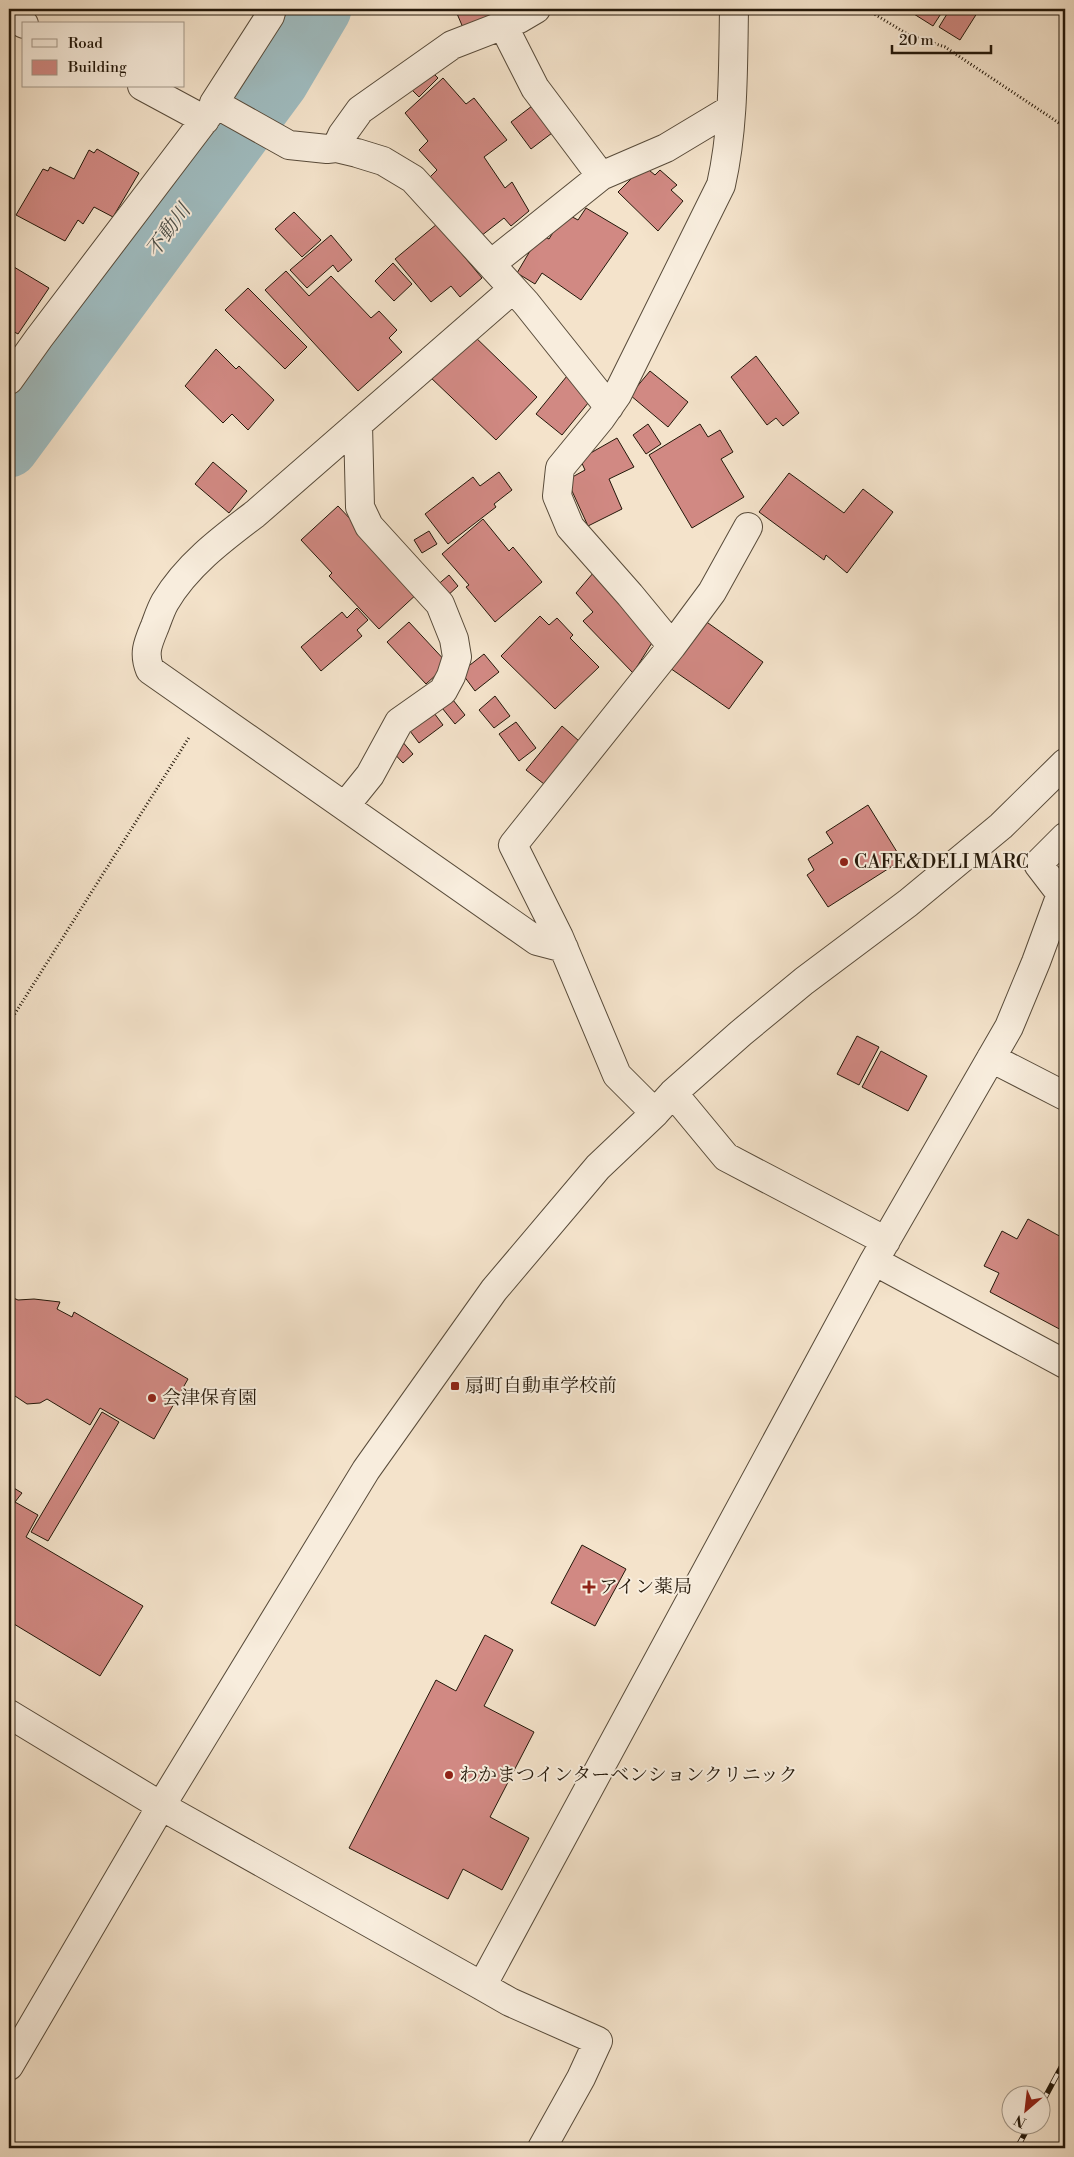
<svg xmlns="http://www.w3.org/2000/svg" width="1074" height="2157" font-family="'Libre Bodoni','Noto Serif JP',serif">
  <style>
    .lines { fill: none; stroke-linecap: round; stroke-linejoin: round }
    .river { stroke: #9fbcc0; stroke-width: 59 }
    .building { fill: #d18983; stroke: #24180a }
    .minor-casing { stroke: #584b3a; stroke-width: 30 }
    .path { stroke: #24180a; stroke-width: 3; stroke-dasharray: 1 2.5; stroke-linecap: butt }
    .minor { stroke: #f8eddd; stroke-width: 28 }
    .rail-casing { stroke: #24180a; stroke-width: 5.5 }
    .rail { stroke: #f8eddd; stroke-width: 4; stroke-dasharray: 11; stroke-linecap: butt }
    .poi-dot { fill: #8f2418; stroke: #f8eddd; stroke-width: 2 }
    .labels { text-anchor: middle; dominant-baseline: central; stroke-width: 4; stroke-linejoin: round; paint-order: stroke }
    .poi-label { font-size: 19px; fill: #24180a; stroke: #f8eddd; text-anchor: start }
    .water-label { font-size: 20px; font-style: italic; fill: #4f514a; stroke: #f8eddd }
  </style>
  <rect width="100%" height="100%" fill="#f4e3cb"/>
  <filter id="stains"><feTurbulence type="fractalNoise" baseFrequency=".004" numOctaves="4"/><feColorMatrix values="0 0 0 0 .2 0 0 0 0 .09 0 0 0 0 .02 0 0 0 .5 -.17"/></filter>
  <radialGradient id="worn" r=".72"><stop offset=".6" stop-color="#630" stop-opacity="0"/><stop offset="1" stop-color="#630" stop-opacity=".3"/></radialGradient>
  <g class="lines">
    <!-- river -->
    <path class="river" d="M9 448 279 82 322 9"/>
  </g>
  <!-- building -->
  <path class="building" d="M455 9H513L464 30Z
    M906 9H944L933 26Z
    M950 9 979 10 960 40 939 27Z
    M430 70 438 78 419 97 411 89Z
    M443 78 466 104 474 98 507 140 484 157 505 188 512 182 529 211 511 226 504 218 481 236 430 177 437 170 419 150 428 141 405 113Z
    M536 103 556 130 531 149 511 122Z
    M97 149 139 173 113 217 94 207 83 224 78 220 65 241 16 215 43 169 48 171 50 167 74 179 89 150 94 153Z
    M644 166 655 175 660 170 677 185 671 190 683 201 658 231 618 192Z
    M586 208 628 233 581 300 542 273 535 284 517 273 540 234 549 239 565 213 578 220Z
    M294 212 321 240 302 257 275 229Z
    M437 224 482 278 460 297 451 286 431 302 395 259Z
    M331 235 352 260 338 272 333 265 307 288 290 270Z
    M393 263 412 284 394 301 375 281Z
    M9 264 49 288 18 334 9 329Z
    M286 271 309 296 331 276 371 318 379 311 397 330 389 338 402 352 358 391 265 290Z
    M248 288 307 347 285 369 225 310Z
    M471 333 537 397 496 440 429 376Z
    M216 349 236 369 239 366 274 400 248 430 232 414 223 423 185 386Z
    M756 356 799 413 783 426 776 418 767 425 731 377Z
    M650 371 688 402 668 427 630 395Z
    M567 376 593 397 562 435 536 414Z
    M648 424 661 444 646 454 633 435Z
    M700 424 708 437 720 430 733 452 721 459 744 497 692 528 649 455Z
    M617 438 634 467 609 479 622 509 588 526 567 480 585 470 580 459Z
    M213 462 247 491 229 513 195 484Z
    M499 472 512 490 494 504 496 507 448 544 425 514 473 477 480 486Z
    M789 473 844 513 863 489 893 512 847 573 826 555 824 560 759 512Z
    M338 506 419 592 379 629 329 576 332 573 301 540Z
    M483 519 509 551 513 547 542 582 495 622 466 587 469 585 442 554Z
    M429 531 437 544 422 553 414 540Z
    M594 572 655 638 633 673 583 621 593 612 576 593Z
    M449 575 458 586 445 598 435 587Z
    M357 608 368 620 357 630 362 636 321 671 301 647 342 612 347 618Z
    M540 616 549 625 557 618 573 635 570 638 599 667 555 709 501 656Z
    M701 618 763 662 729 709 667 666Z
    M409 622 448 664 426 684 387 642Z
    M484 654 499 672 475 691 461 672Z
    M449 695 465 715 455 724 438 703Z
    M495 696 510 716 494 728 479 710Z
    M431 709 443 725 419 743 407 727Z
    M516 722 536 748 519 761 499 734Z
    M562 726 579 741 544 784 526 770Z
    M401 740 413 754 403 763 390 749Z
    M868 805 902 860 828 907 807 875 814 870 808 859 833 843 826 832Z
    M857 1036 879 1047 859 1085 837 1074Z
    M881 1051 927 1076 908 1111 862 1087Z
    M1028 1219 1065 1239V1332L990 1292 999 1273 984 1266 1002 1231 1017 1239Z
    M9 1296 18 1300 34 1299 60 1302 57 1309 72 1317 74 1312 188 1379 154 1439 100 1408 90 1425 47 1399 40 1403 27 1404 9 1392Z
    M102 1412 119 1422 48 1541 31 1532Z
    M9 1485 22 1493 15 1502 38 1515 26 1537 143 1606 100 1676 9 1621Z
    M582 1545 626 1569 595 1626 551 1603Z
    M485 1635 513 1650 484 1706 534 1732 490 1817 529 1838 502 1890 463 1869 448 1899 349 1848 436 1680 456 1691Z"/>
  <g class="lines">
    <defs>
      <path id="minor" d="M9 16 24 24
        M503 25 535 88 601 176
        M142 86 205 120
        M214 103 289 145 327 149 336 148 357 153 383 161 413 179 526 303 609 407
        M336 148 342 135 360 110 452 45 519 19 536 9
        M491 264 601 176 666 148 731 109
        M513 289 255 514C222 539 187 565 165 602 161 609 158 618 155 626 148 643 143 653 150 670L537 941 564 948
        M9 380 39 338 212 110 214 103 270 16 272 9
        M672 646 712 592 748 527
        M345 806 370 775 399 722 443 691 451 676 457 657 454 639 440 604 369 526 360 507 358 424
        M991 1058 1065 1096
        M673 1093 726 1157 886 1241
        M655 1113 617 1075 559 937 513 845 672 646 630 595 570 527 557 496 560 468 601 418 617 395 721 185C734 128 733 67 734 9
        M874 1261 1065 1364
        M9 1714 161 1806 482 1986 510 2002 598 2041 581 2078 542 2148
        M482 1986 874 1261 1009 1027 1036 962 1061 894 1038 864 1065 837
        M9 2066 161 1806 366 1470 494 1290 598 1167 655 1113 673 1093 741 1033 804 981 908 903 1001 826 1065 763"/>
    </defs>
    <!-- minor casing -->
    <use href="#minor" class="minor-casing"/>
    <!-- path -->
    <path class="path" d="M866 9 909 35 945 47 1065 127
      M9 1023 190 736"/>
    <!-- minor -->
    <use href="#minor" class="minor"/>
    <defs>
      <path id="rail" d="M1042 2103 1065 2060
        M1017 2148 1030 2124"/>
    </defs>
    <!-- rail casing -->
    <use href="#rail" class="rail-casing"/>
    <!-- rail -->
    <use href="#rail" class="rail"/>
  </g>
  <!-- markers -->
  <g class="poi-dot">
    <circle cx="844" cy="862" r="5"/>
    <rect x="450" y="1381" width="10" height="10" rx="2.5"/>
    <circle cx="152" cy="1398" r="5"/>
    <path d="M586.5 1579.5h5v5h5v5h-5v5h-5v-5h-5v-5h5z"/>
    <circle cx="449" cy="1775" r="5"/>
  </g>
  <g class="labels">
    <!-- poi labels -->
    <g class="poi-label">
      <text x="854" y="862">CAFE&amp;DELI MARC</text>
      <text x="465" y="1386">扇町自動車学校前</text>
      <text x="162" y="1398">会津保育園</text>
      <text x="599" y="1587">アイン薬局</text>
      <text x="459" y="1775">わかまつインターベンションクリニック</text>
    </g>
    <!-- water labels -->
    <g class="water-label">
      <text transform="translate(169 231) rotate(-54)">不動川</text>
    </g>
  </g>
  <!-- margin -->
  <rect width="1074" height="2157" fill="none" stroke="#f4e3cb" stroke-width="30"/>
  <rect x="10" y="10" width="1054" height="2137" fill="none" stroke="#24180a" stroke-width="2.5"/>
  <rect x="15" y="15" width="1044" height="2127" fill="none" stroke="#24180a"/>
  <!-- legend -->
  <rect x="22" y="22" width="162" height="65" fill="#f8eddd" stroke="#a39889"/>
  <rect x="32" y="39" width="25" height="8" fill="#f8eddd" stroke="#a39889"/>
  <text x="68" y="48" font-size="15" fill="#24180a">Road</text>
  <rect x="32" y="60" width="25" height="15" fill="#d18983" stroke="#a39889"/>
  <text x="68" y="72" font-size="15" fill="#24180a">Building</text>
  <!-- north arrow -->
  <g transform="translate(1026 2110) rotate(208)"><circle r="24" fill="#f8eddd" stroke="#a39889"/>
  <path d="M0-4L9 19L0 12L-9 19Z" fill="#8f2418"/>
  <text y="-8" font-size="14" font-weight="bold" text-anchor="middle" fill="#24180a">N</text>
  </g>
  <!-- scale -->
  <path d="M892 45v8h99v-8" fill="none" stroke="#24180a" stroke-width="2.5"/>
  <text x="899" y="45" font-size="15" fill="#24180a" stroke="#f8eddd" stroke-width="4" paint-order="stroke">20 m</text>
  <rect width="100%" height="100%" filter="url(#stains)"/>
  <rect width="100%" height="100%" fill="url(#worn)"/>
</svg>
